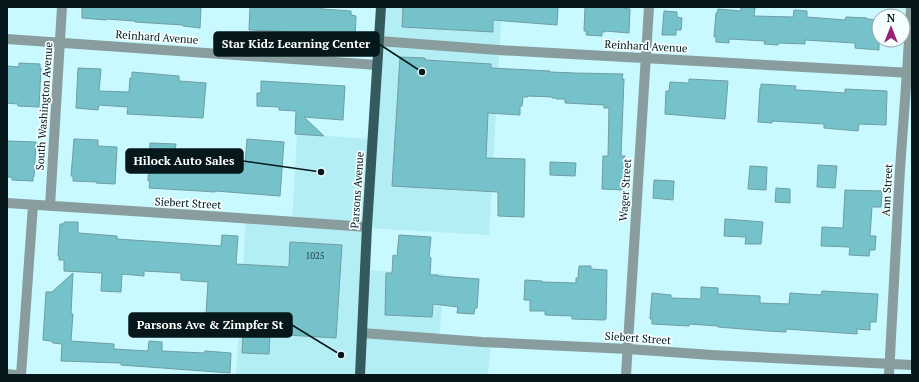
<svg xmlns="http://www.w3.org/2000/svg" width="919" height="382" font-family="'PT Serif',serif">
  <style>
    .built { fill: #b4eef5 }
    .building { fill: #76c2cb; stroke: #6f9da2 }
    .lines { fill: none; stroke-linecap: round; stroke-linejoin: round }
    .minor { stroke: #899d9f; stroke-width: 10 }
    .major { stroke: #355a5e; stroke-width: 10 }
    .labels { text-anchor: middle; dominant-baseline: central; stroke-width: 3.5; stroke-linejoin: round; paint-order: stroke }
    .number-label { font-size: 9px; fill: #224247 }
    .street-label { font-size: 11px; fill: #06181b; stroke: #f4feff }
    .leader { fill: none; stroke: #06181b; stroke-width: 1.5 }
    .callout-dot { fill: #06181b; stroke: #f4feff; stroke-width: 1.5 }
    .callout { fill: #06181b; stroke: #06181b; stroke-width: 1.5 }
    .callout-label { font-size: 12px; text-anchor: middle; font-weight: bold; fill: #fff }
  </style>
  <rect width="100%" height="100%" fill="#c8f9ff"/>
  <!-- built -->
  <path class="built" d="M380 7H502L489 235 365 228 362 270 445 274 439 338 491 339 488 375H236L246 217 292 220 297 134 371 139Z"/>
  <!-- building -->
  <path class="building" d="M82 7H201L200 28 183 26V25L135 22V21L106 19V20L82 18Z
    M250 7H314L322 8V9L351 11V15L356 16 355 40 349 39V44L331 43 332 36 275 31 249 30Z
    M403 7H558L557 25 493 20V32L402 27Z
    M585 7H623V8L630 9 629 33 605 31V32H602V36L586 35 587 31H584Z
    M741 7 755 8 754 16 793 17 794 10 807 11V17L845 20 846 17 867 18V19L879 20V50L855 48V43L805 40V44L778 43V45L764 44 765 41 729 39V43L716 42V37H714L716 13H717L718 9 741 11Z
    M664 11 677 12V17L682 18 681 30H676V35H662Z
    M400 57 425 58V60L491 64V68L550 71V72L575 73 623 74 622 79H624L621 156H625L624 190 602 189 603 156H608L609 108H604V105L565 103V99H556V98H552V97L528 96V97H523L522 106H520V115L488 113 486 158 525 159 524 217 498 216V192L392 186Z
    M19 63 40 64V68H41L39 107 18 106V104L7 103V66L19 67Z
    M78 68 101 69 99 91 129 92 130 78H132V72L179 76V81L206 83 203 118 127 114 128 107 99 105 98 110 76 108Z
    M689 79 728 81 725 119 665 114 666 91H669L670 82 689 83Z
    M261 81 345 86 343 120 304 117 324 136 295 134 296 111 279 110V107L257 106V93H261Z
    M761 84 796 86 795 90H797L816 91 845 93V89L887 91 886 125 859 124 858 131 824 128V124L772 121V123L758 122 760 88H761Z
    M74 139 98 140V146L117 147 115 184 96 183 97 182 73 181V176H71Z
    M247 139 284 142 280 196 215 191V192L200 191 149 188 150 181H148L150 143 176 144 175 150 202 151 201 162 245 164Z
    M7 141 36 142 34 177H33V181L12 180V177H7Z
    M550 162 576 163 575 176 550 175Z
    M818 165 837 166 835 188 817 187Z
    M750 166 767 167 766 190 748 189Z
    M654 180 674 181 673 200 653 198Z
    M776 188 790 189V203L775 202Z
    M845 190 882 191 881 207H872L870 236H876L875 250H870L869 256 849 255 850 247 821 246 822 227 843 228Z
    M725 219 763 222 761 244H745L746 237 724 236Z
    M64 222H78V233L117 236V239L221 246 222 235 238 236 236 264 289 267 290 242 342 245 336 338 270 334 269 354 242 353 244 317 206 314 208 282 181 280V273L144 271V276L122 274 121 292 101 291 102 273 64 271V260H59V256H58L60 224H64Z
    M399 235 431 237 429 257 431 258 430 275H438V276L479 279 477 308H475L474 314 457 313 458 307 433 304 432 317 385 315 386 273H392L393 255 397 256Z
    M579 266H591V269L607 270 606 319 604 320 572 319V316L545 315V311H530V300H524L525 280 542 281V282L576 283V278H578Z
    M73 273 71 314H73L71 341 114 344V349L148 351 149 341 162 342V351L204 353 205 351 231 353 230 373 121 365V363L61 361 62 344 53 343 51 341 43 340 46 292H52Z
    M701 287 718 288V294L760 296V303L789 304 790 293 821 295 822 291 878 294 876 322H870V330L857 329V334L786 329V332L767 331 718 327V326L689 324V326L652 324V319H650L652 293 671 295V298L701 299Z"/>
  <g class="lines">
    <!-- minor -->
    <path class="minor" d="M7 39 377 65
      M379 41 498 50 912 73
      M7 203 225 217 367 227
      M50 206 62 7
      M362 333 482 342 628 349 712 355 912 365
      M7 374 16 375
      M21 375 33 205
      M626 375 649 7
      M889 375 900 169 907 72 911 7"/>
    <!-- major -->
    <path class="major" d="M360 375 367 227 381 7"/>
  </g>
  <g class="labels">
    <!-- number labels -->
    <g class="number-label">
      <text x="315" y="256">1025</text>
    </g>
    <!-- street labels -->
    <g class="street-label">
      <text transform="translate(157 37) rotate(4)">Reinhard Avenue</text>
      <text transform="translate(646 46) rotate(3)">Reinhard Avenue</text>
      <text transform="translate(44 106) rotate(-86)">South Washington Avenue</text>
      <text transform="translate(357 190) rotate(-86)">Parsons Avenue</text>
      <text transform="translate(625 190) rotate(-86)">Wager Street</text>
      <text transform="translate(887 190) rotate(-87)">Ann Street</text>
      <text transform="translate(188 203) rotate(3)">Siebert Street</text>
      <text transform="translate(638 338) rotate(4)">Siebert Street</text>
    </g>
  </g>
  <!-- callouts -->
  <path class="leader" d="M422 72L379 44M321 172L243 161M341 355L292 325"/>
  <g class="callout-dot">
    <circle cx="422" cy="72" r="4"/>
    <circle cx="321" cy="172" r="4"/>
    <circle cx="341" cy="355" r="4"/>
  </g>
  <g class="callout">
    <rect x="214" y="32" width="165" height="24" rx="4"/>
    <rect x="126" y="149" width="117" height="24" rx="4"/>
    <rect x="129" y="313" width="163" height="24" rx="4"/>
  </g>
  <g class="callout-label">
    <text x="296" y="48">Star Kidz Learning Center</text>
    <text x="184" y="165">Hilock Auto Sales</text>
    <text x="210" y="329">Parsons Ave &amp; Zimpfer St</text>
  </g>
  <!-- border -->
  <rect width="919" height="382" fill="none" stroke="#06181b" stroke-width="16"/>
  <!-- north arrow -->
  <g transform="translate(891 28)"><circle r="19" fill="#f4feff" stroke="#95a2a4"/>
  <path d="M0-3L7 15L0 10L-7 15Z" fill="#991f77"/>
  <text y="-6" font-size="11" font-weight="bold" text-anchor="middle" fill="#06181b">N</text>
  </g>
</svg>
